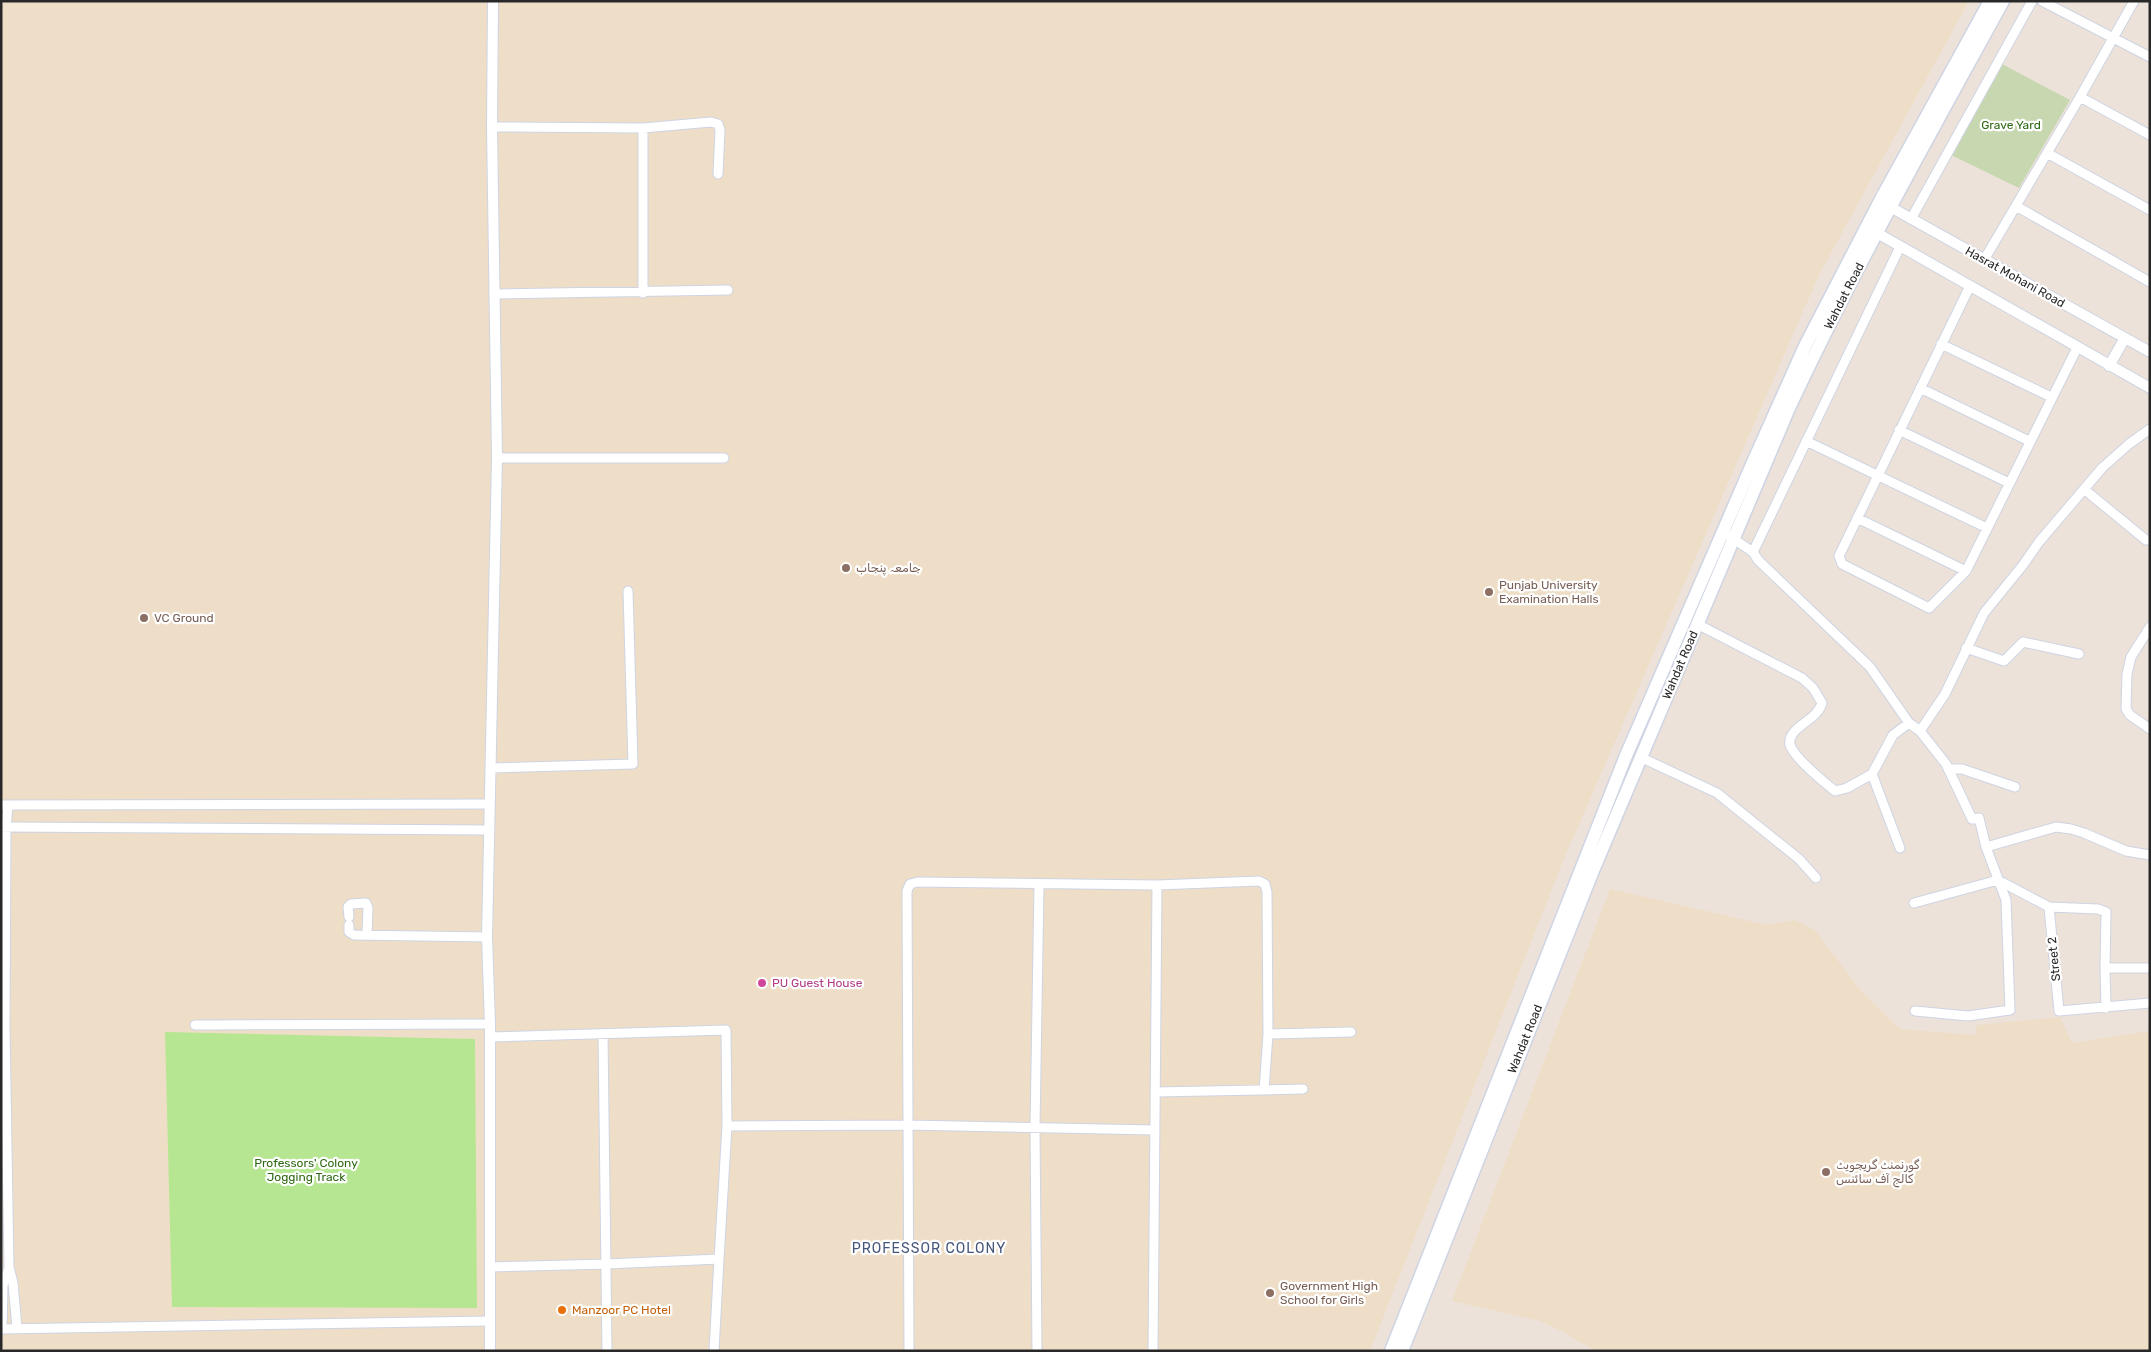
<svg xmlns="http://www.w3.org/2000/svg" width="2151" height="1352" font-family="Rubik,'Noto Naskh Arabic',sans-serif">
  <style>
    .education { fill: #efdec7 }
    .green { fill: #b7e692 }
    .cemetery { fill: #c7d7af }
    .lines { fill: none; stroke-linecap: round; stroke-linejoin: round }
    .minor-casing { stroke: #ced4e3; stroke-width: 11 }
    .tertiary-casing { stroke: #ced4e3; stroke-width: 12 }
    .secondary-casing { stroke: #ced4e3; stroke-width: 15 }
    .minor { stroke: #fff; stroke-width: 9 }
    .tertiary { stroke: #fff; stroke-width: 10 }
    .secondary { stroke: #fff; stroke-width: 12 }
    .education-dot { fill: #8d6e63; stroke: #fff; stroke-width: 2 }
    .hotel-dot { fill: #d1479c; stroke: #fff; stroke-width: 2 }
    .food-dot { fill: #e8710a; stroke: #fff; stroke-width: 2 }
    .labels { text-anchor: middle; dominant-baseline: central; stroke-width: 4.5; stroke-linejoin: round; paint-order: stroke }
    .park-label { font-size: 12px; fill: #2f6915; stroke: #fff }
    .street-label { font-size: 12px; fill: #282828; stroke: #fff }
    .education-label { font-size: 12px; fill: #785e54; stroke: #fff; text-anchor: start }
    .hotel-label { font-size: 12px; fill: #b23c85; stroke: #fff; text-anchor: start }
    .food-label { font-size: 12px; fill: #c56008; stroke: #fff; text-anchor: start }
    .neighbourhood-label { font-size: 14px; letter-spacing: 1px; fill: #47567b; stroke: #fff }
  </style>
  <rect width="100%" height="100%" fill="#ece2d9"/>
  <!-- education -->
  <path class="education" d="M1 1H1969L1819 275 1563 861 1370 1351H1Z
    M1610 889 1767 925 1795 920 1815 930 1861 991 1900 1029 1975 1035 1977 1025 2060 1017 2072 1043 2150 1031V1351H1595L1565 1333 1540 1321 1452 1301Z"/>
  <!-- green -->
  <path class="green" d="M165 1032 475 1039 477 1308 172 1307Z"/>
  <!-- cemetery -->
  <path class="cemetery" d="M2002 64 2070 100 2019 188 1951 155Z"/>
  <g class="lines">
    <defs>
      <path id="minor" d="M2042 1 2150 57
        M2080 97 2150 135
        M492 127 643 128 711 122 718 124 720 130 718 174
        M2047 153 2150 210
        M2016 206 2150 282
        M1911 219 2032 1
        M1984 260 2080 97 2134 1
        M1970 286 1839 556 1842 564 1929 608 1966 571 2077 348
        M643 293V128
        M494 294 728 290
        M1941 344 2051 397
        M1920 388 2029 441
        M1899 430 2009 483
        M1806 441 1987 528
        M497 458H724
        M2085 490 2146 540H2150
        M1857 518 1966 571
        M1729 536 1753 552 1758 560 1870 667 1909 723 1920 731 1946 764 1972 819 1979 818 1986 847 2006 900 2010 1010 1968 1016 1915 1011
        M1753 552 1900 247
        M1697 624 1802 678 1813 688 1822 703C1818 717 1804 721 1795 731 1791 735 1789 740 1790 745 1795 759 1823 781 1835 791L1847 788 1872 774 1893 735 1909 723
        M1966 648 2004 661 2023 642 2079 654
        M2150 729 2130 715 2126 709 2127 674 2131 657 2150 627
        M1920 731 1945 694 1984 613 2023 565 2039 542 2102 468 2129 444 2150 429
        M1640 757 1717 793 1799 859 1816 878
        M490 768 633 764 628 591
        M1948 769H1962L2015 787
        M1872 774 1900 848
        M1 805 488 804
        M8 805 6 828 5 1027 9 1267 13 1283 17 1328
        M1 827 489 830
        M1986 847 2056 827 2071 829 2084 833 2126 851 2150 855
        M1914 903 1998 880 2049 907 2098 909 2106 912 2105 968H2150
        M2049 907 2059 1011 2150 1003
        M349 917 348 907 351 904 366 903 368 908 367 934
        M349 925V932L354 935 487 937
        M2105 968 2106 1008
        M195 1025 490 1024
        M603 1034 607 1351
        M1268 1034 1351 1032
        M490 1037 726 1030 727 1126 719 1259
        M1155 1092 1303 1089
        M727 1126 907 1125 1155 1130
        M490 1267 607 1264 719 1259 714 1351
        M1 1329 490 1321
        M2 1329 3 1285 9 1268
        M909 1351 907 891 910 884 918 882 1157 885
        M1037 1351 1035 1128 1039 885
        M1153 1351 1157 885 1259 881 1265 884 1267 892 1268 1034 1264 1090"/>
      <path id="tertiary" d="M1885 204 2150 352
        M1870 229 2150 388
        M2109 366 2125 338
        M490 1351V1024L487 937 497 458 492 127 493 1"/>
      <path id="secondary" d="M1391 1351 1625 758 1754 460 1805 346 1880 201 1990 1
        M1402 1351 1592 873 1789 408C1854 269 1929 136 2003 1"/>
    </defs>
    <!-- minor casing -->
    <use href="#minor" class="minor-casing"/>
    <!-- tertiary casing -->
    <use href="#tertiary" class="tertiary-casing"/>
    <!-- secondary casing -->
    <use href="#secondary" class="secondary-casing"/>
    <!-- minor -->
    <use href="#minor" class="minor"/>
    <!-- tertiary -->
    <use href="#tertiary" class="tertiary"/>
    <!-- secondary -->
    <use href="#secondary" class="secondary"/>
  </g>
  <!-- markers -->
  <g class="education-dot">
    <circle cx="846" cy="568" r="5"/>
    <circle cx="1489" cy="592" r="5"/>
    <circle cx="144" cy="618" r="5"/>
    <circle cx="1826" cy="1172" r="5"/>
    <circle cx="1270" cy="1293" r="5"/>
  </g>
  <circle class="hotel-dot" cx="762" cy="983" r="5"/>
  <circle class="food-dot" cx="562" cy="1310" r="5"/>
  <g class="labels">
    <!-- park labels -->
    <g class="park-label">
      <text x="2011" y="125">Grave Yard</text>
      <text x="306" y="1163">Professors' Colony<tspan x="306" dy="14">Jogging Track</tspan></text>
    </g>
    <!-- street labels -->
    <g class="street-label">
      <text transform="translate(2015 277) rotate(29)">Hasrat Mohani Road</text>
      <text transform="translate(1844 296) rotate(-63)">Wahdat Road</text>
      <text transform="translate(1680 665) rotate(-67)">Wahdat Road</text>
      <text transform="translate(2054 959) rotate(-96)">Street 2</text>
      <text transform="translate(1525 1039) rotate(-68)">Wahdat Road</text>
    </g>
    <!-- education labels -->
    <g class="education-label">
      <text x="856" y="568">جامعہ پنجاب</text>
      <text x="1499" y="585">Punjab University<tspan x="1499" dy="14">Examination Halls</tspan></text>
      <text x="154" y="618">VC Ground</text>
      <text x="1836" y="1165">گورنمنٹ گریجویٹ<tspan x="1836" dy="14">کالج آف سائنس</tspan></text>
      <text x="1280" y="1286">Government High<tspan x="1280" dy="14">School for Girls</tspan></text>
    </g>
    <!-- hotel labels -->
    <g class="hotel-label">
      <text x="772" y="983">PU Guest House</text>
    </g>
    <!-- food labels -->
    <g class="food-label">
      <text x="572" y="1310">Manzoor PC Hotel</text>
    </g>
    <!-- neighbourhood labels -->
    <g class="neighbourhood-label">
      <text x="929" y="1248">PROFESSOR COLONY</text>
    </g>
  </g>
  <!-- border -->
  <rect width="2151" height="1352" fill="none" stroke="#282828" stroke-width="5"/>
</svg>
